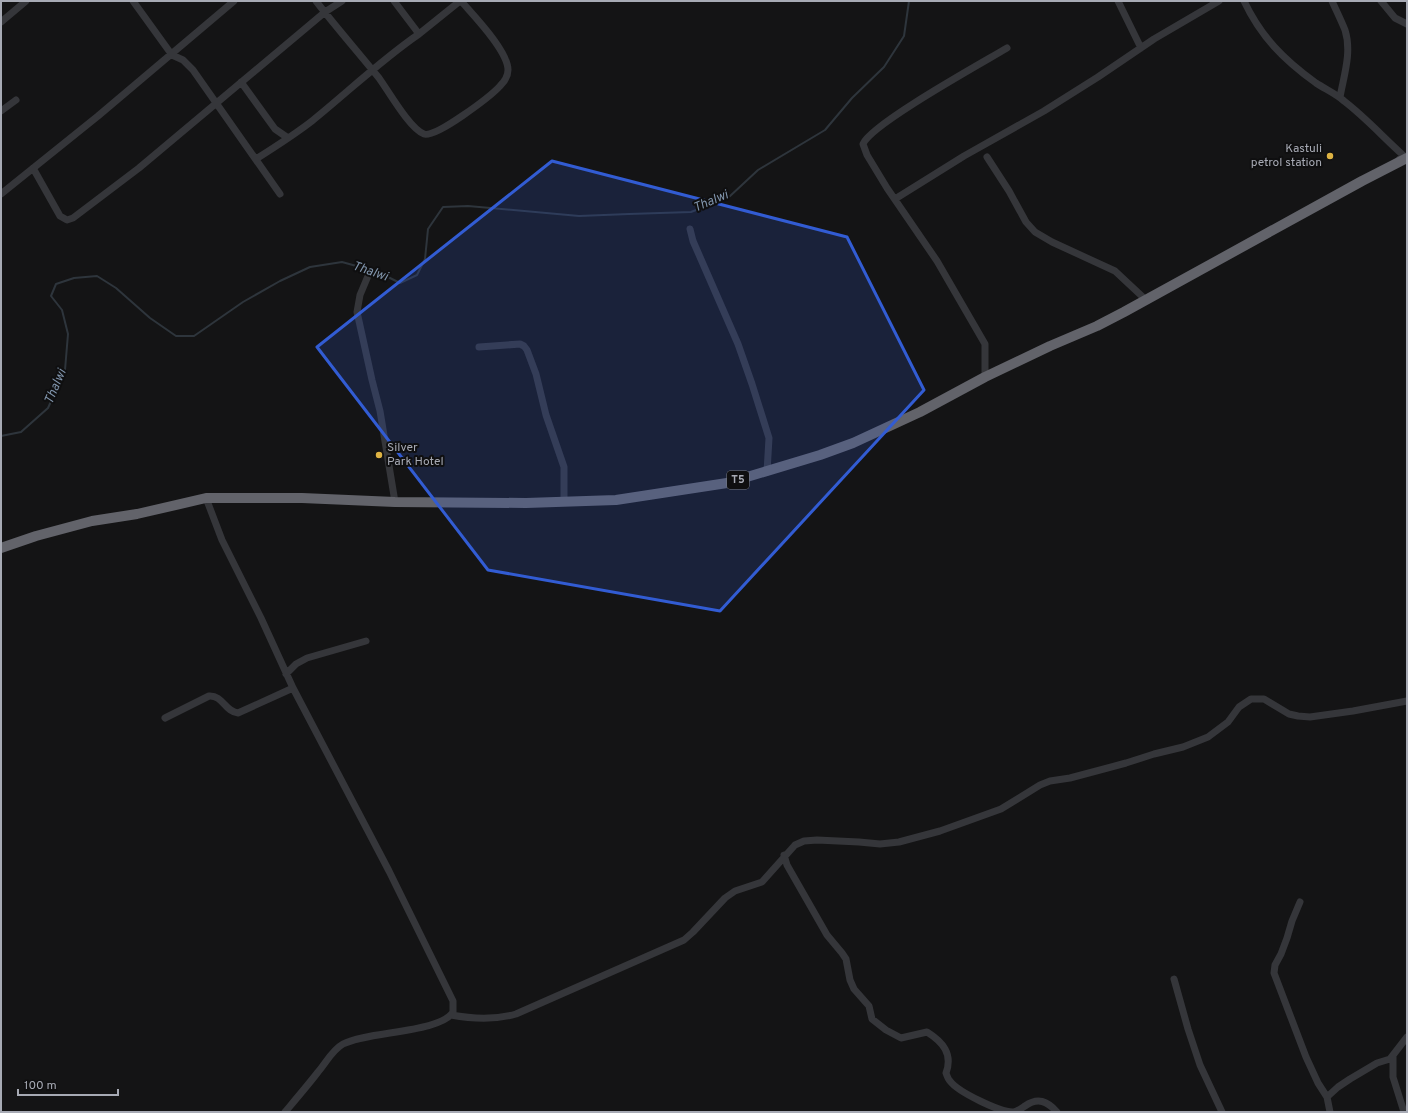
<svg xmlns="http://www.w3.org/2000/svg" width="1408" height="1113" font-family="Overpass,sans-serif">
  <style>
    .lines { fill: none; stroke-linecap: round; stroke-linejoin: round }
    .stream { stroke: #2e353c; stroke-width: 2 }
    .minor { stroke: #35363a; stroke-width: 7 }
    .highway { stroke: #62636a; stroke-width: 10 }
    .marked { fill: #325cd3; fill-opacity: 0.2; stroke: #325cd3; stroke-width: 3; stroke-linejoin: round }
    .poi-dot { fill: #deb343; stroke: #0f0f10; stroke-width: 1.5 }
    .labels { text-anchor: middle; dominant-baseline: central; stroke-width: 4; stroke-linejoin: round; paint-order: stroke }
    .shield { fill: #0f0f10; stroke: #797c83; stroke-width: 1 }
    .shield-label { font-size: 11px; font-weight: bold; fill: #a7aab4 }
    .poi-label { font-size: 12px; fill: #a7aab4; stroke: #0f0f10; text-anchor: end }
    .water-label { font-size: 13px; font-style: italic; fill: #8195ac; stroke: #0f0f10 }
  </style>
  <rect width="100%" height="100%" fill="#141415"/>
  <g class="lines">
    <!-- stream -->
    <path class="stream" d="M1 436 21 432 48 408 65 370 68 334 62 310 51 296 56 284 74 278 97 276 116 288 150 318 176 336H194L243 302 280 281 310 267 342 262 378 272 400 283 417 275 425 259 428 229 443 207 468 206 579 216 629 214 691 212 729 197 758 170 825 130 852 98 884 67 904 36 909 1"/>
    <!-- minor -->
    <path class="minor" d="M133 1 172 55 183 60 193 70 280 194
      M316 1C336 27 358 52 379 78 389 92 410 129 424 134 436 138 491 96 500 86 504 82 508 76 508 70 508 51 474 16 461 1
      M394 1 419 34 460 1
      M1118 1 1141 48
      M1244 1C1261 37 1284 60 1316 83 1325 89 1336 94 1344 101 1365 117 1383 137 1403 155L1398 161
      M1332 1C1336 10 1341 20 1345 30 1352 52 1344 75 1340 97
      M1381 1 1395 18 1407 24
      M1 22 26 1
      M241 82 275 129 288 138
      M1 111 16 100
      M987 157 1009 191 1026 222 1035 232 1052 242 1115 271 1146 300
      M256 159C275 147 294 135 312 121 348 92 381 60 419 34
      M33 168 60 216 67 220 73 218 139 168 306 28 325 12 342 1
      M1 194 98 116 234 1
      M895 199 964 156 1044 111 1098 77 1154 39 1219 1
      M690 229 693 241 738 344 752 384 769 438 767 472
      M368 276 360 295 357 312 372 380 380 411 395 502
      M479 347 520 344 524 346 527 350 536 374 546 415 564 467V501
      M985 377V344L937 261 887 188 867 155 863 144C871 124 982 63 1007 48
      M206 498 222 540 261 618 293 688 389 871 453 1001V1012C440 1033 367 1031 343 1044 332 1050 326 1063 318 1072 308 1085 296 1099 285 1112
      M286 674 296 664 307 658 366 641
      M165 718 209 696C223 695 225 712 238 713L293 688
      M784 855 787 865 827 935 842 953 846 959 850 980 854 989 869 1006 872 1019 886 1030 901 1038 927 1032C943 1042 953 1054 946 1073 947 1076 948 1079 950 1081 958 1092 1001 1113 1014 1112 1018 1111 1022 1108 1025 1106 1038 1097 1047 1101 1057 1112
      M1300 902 1292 921 1287 938 1281 954 1275 965 1274 973 1306 1057 1318 1083 1327 1097
      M1174 979 1188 1029 1200 1065 1222 1112
      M451 1015C473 1019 495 1020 516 1014L684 940 693 932 725 898 735 891 762 882 795 845 804 841 817 840 859 842 880 844 899 842 940 831 1001 809 1040 785 1050 781 1070 778 1126 763 1154 754 1183 747 1208 737 1228 722 1239 707 1251 699H1264L1289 714 1298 716 1310 717 1353 711 1407 701
      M1393 1056V1077L1404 1112
      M1330 1112 1327 1097 1338 1087 1350 1079 1377 1063 1390 1059 1407 1037"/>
    <!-- highway -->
    <path class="highway" d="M1 548 36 536 92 521 137 514 206 498H302L395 502 526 503 616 500 727 483 820 455 853 443 920 412 985 377 1050 346 1097 326 1124 312 1362 181 1407 158"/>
  </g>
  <!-- marked area -->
  <path class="marked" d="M552 161 847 237 924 390 720 611 488 570 317 347Z"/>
  <!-- markers -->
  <g class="poi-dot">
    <circle cx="1330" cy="156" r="4"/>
    <circle cx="379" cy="455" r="4"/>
  </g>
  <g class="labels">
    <!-- shield labels -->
    <rect class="shield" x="727" y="471" width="22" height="18" rx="3"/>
    <g class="shield-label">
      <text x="738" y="480">T5</text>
    </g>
    <!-- poi labels -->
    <g class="poi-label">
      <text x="1322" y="149">Kastuli<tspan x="1322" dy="14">petrol station</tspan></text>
      <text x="387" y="448" text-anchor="start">Silver<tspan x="387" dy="14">Park Hotel</tspan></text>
    </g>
    <!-- water labels -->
    <g class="water-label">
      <text transform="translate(711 202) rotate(-23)">Thalwi</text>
      <text transform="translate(370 272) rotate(19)">Thalwi</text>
      <text transform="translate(56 387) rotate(-67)">Thalwi</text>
    </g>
  </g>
  <!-- border -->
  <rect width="1408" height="1113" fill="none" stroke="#a7aab4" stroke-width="4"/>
  <!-- scale -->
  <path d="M18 1089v6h100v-6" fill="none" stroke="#a7aab4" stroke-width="2"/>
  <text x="24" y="1089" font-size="12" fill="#a7aab4" stroke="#0f0f10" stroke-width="3" paint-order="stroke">100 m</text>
</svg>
